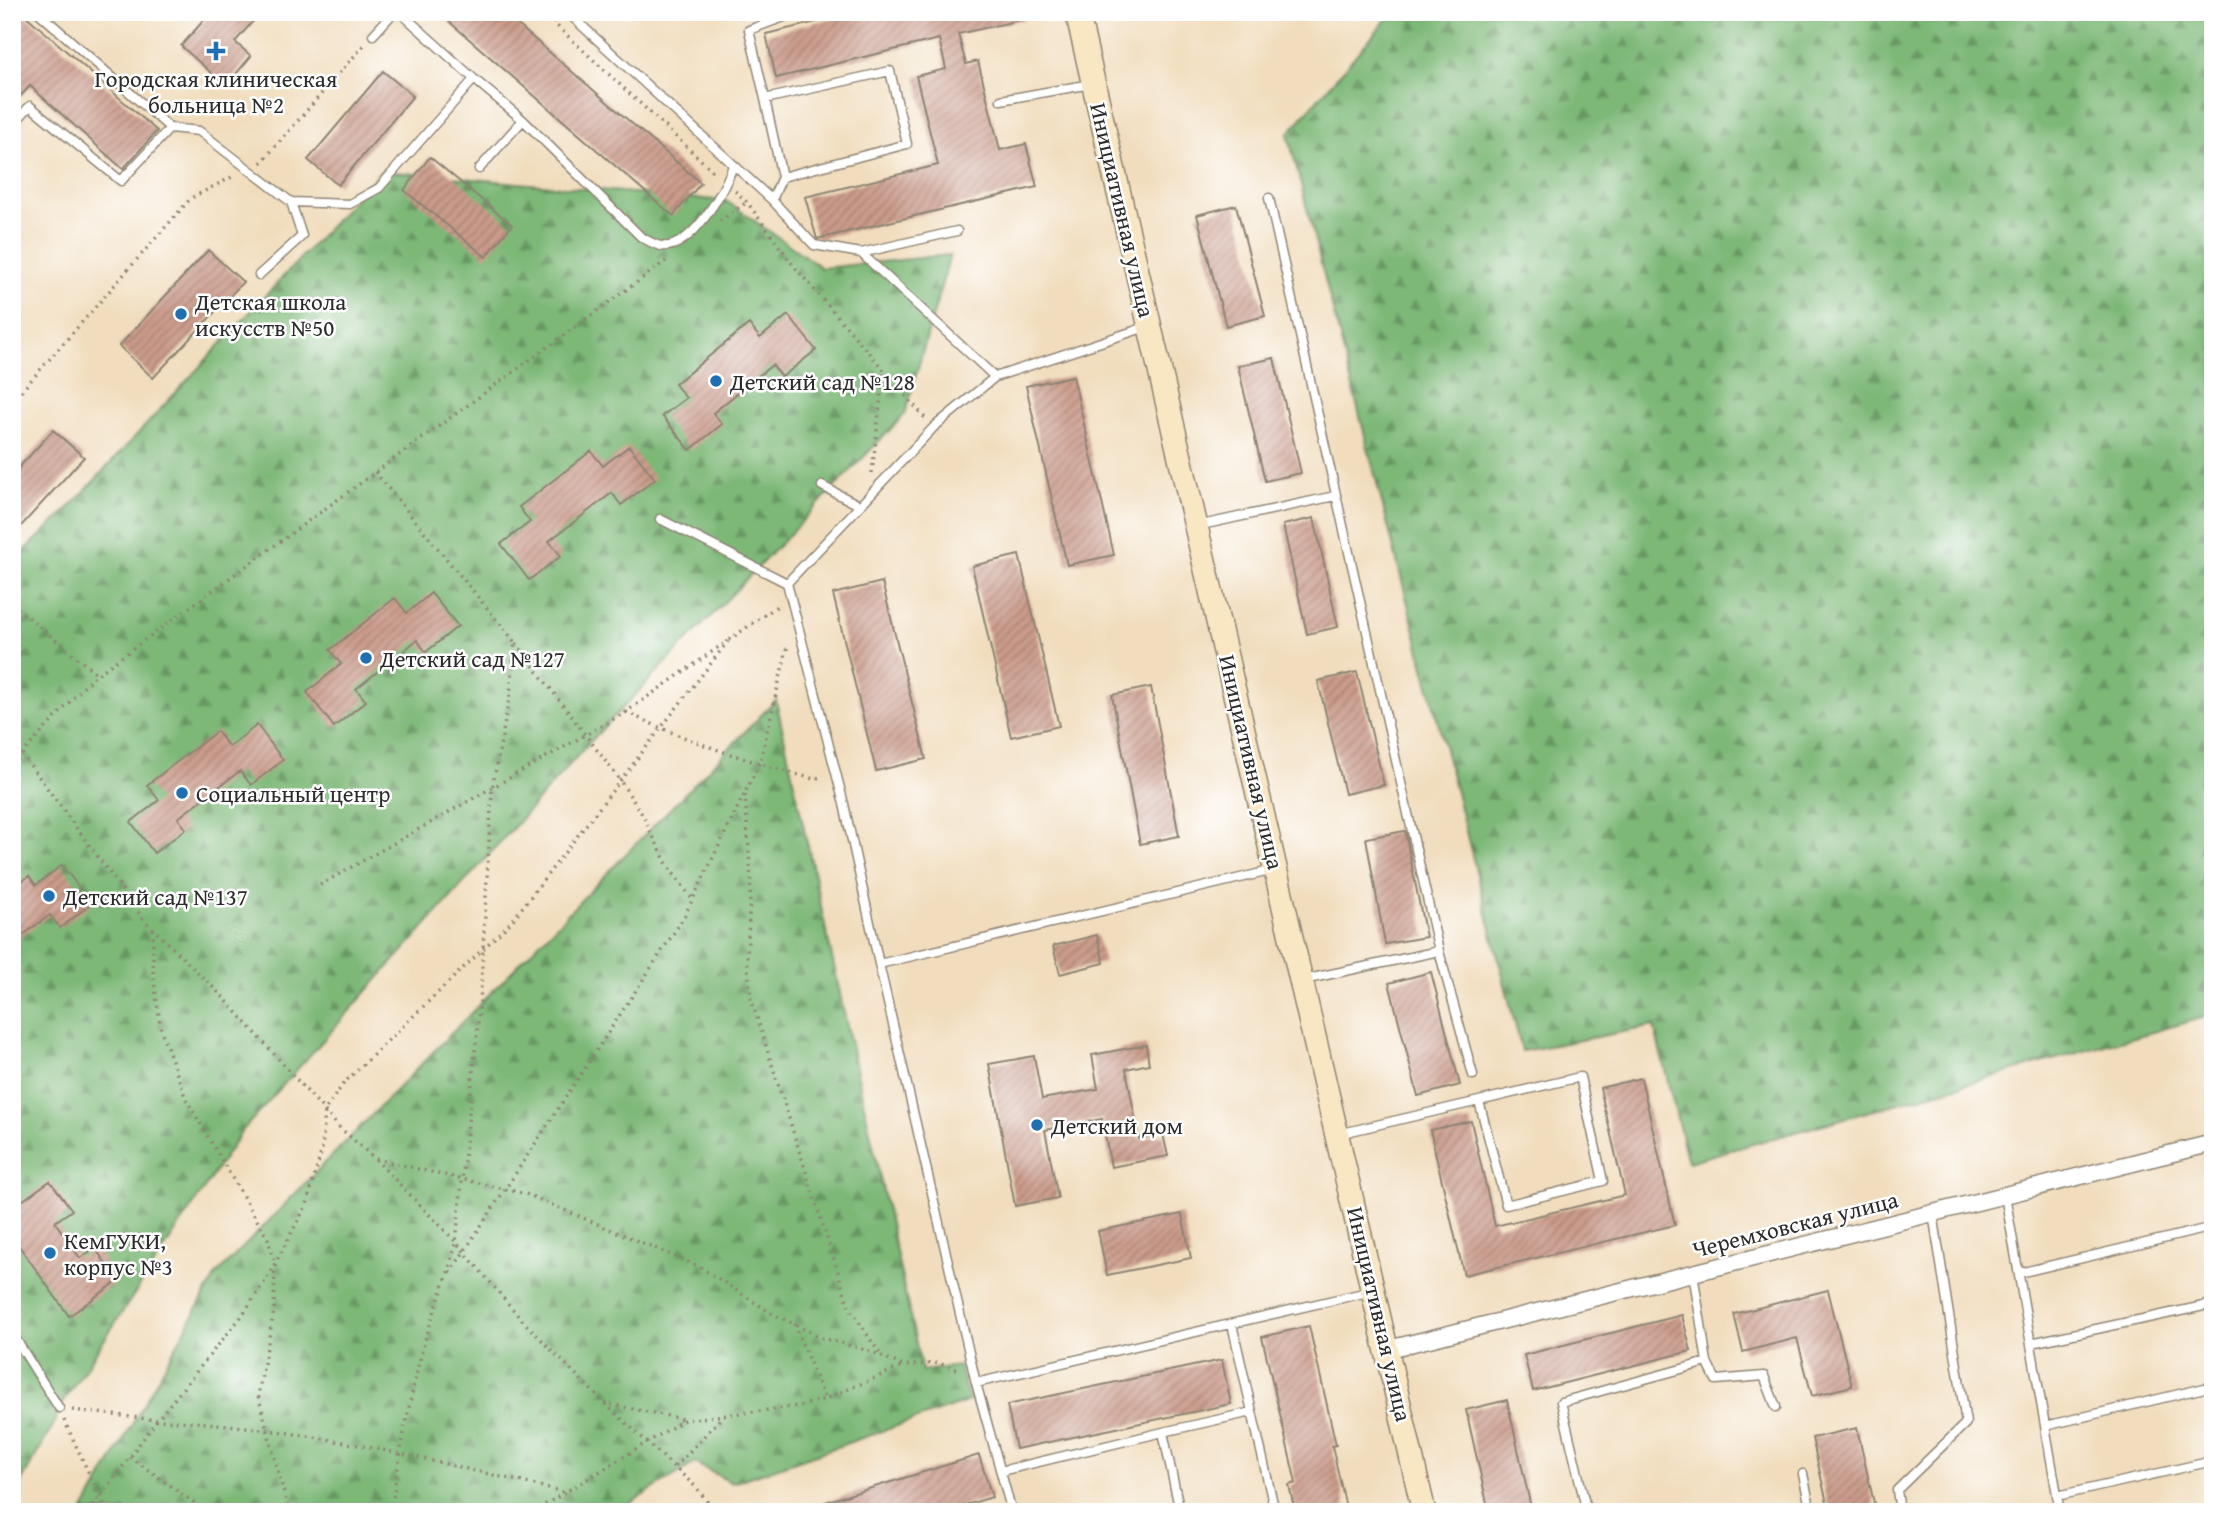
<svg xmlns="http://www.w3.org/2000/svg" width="2225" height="1524" font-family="'Gentium Book Plus',serif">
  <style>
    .forest { fill: url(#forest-firs); stroke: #547251; stroke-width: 2 }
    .building { fill: url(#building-hatch) }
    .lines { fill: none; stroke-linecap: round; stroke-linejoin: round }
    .service-casing { stroke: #8e8474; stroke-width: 11 }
    .minor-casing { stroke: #8e8474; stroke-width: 19 }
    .secondary-casing { stroke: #8e8474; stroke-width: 26 }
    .path { stroke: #8e8474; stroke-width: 3.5; stroke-dasharray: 2 5; stroke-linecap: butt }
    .service { stroke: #fff; stroke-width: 8 }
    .minor { stroke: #fff; stroke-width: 16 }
    .secondary { stroke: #f9e7c3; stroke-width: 23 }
    .poi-dot { fill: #1f6fb2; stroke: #fff; stroke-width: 2.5 }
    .labels { text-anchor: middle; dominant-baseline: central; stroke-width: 5; stroke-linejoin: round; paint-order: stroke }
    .poi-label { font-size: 23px; fill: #2b2b2b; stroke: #fff; text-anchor: start }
    .street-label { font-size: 23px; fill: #2b2b2b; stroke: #fff }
  </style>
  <defs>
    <pattern id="forest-firs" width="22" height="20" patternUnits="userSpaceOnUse" patternTransform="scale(1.75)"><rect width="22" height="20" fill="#7db877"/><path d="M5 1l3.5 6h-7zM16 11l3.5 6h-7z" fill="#679662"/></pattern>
    <pattern id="building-hatch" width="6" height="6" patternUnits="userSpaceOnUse" patternTransform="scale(1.75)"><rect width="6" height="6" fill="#cb9b8b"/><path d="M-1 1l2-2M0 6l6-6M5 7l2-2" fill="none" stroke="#a57f72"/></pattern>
  </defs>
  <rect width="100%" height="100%" fill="#fff"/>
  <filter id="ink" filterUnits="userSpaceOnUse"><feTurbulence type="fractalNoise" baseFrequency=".0143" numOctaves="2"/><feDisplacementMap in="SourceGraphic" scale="14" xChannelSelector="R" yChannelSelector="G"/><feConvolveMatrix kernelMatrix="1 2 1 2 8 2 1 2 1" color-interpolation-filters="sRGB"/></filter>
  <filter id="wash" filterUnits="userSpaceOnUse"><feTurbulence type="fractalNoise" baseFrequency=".00686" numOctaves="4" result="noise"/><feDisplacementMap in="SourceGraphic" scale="28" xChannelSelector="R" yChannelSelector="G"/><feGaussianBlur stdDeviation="1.57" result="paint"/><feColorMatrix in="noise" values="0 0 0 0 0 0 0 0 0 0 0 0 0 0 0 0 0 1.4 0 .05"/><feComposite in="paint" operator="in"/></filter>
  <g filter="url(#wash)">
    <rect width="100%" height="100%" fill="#f1ddbd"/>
    <!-- forest -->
    <path class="forest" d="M1393 12H2213V1015L1688 1162 1654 1026 1522 1051 1288 134Z
      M381 171 726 201 822 268 950 255 905 414 588 744 242 1131 59 1408 55 1422 12 1498V563L70 507Z
      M776 700 922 1371 959 1366 969 1401 732 1483 695 1463 616 1512H83L216 1275Z"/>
    <g id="blocks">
      <!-- building -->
      <path class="building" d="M211 12H261L235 42 251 56 226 86 181 46Z
        M438 12H503L701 183 673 216Z
        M858 12H1024L1025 19 958 34 966 64 978 61 1000 150 1026 144 1037 187 817 239 805 197 938 165 916 76 946 69 939 39 776 78 766 34Z
        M23 13 157 131 123 169 30 86 12 105V25Z
        M383 71 413 96 338 185 308 160Z
        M430 157 512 225 486 257 404 190Z
        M1236 205 1265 316 1226 326 1197 215Z
        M208 250 243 282 153 378 119 346Z
        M788 315 816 350 782 377 772 365 713 413 722 424 690 450 662 416 686 398 675 384 749 324 760 338Z
        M1274 358 1301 473 1265 481 1238 366Z
        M1073 376 1114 555 1067 565 1026 386Z
        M53 430 84 457 12 536V475Z
        M629 446 655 479 621 505 612 493 549 541 561 556 529 580 501 544 530 522 519 507 591 451 603 466Z
        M1314 518 1338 627 1307 634 1283 525Z
        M1019 555 1059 726 1011 737 972 566Z
        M882 582 926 759 876 771 833 594Z
        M431 593 458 626 426 652 417 640 356 689 366 701 334 727 307 692 341 664 330 650 395 598 407 613Z
        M1357 672 1384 785 1345 794 1318 681Z
        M1151 687 1179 836 1140 844 1112 695Z
        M257 725 283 760 251 785 240 771 178 818 186 829 154 853 131 822 159 800 147 785 217 731 229 747Z
        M1405 831 1426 937 1385 944 1366 838Z
        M62 865 91 904 60 928 50 915 12 943V889L29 876 36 885Z
        M1097 935 1104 963 1060 974 1053 946Z
        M1431 972 1460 1085 1418 1096 1389 983Z
        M1146 1045 1149 1064 1126 1069 1139 1139 1163 1134 1168 1156 1111 1167 1102 1119 1045 1130 1058 1198 1015 1206 989 1064 1034 1056 1042 1099 1098 1089 1092 1055Z
        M1641 1078 1675 1225 1464 1275 1430 1130 1471 1121 1495 1226 1625 1195 1600 1088Z
        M50 1181 72 1210 55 1222 80 1258 95 1248 118 1281 69 1316 12 1236V1208Z
        M1182 1214 1191 1258 1107 1275 1098 1231Z
        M1828 1290 1852 1386 1812 1396 1797 1338 1743 1352 1734 1314Z
        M1682 1315 1691 1351 1533 1391 1524 1355Z
        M1309 1326 1336 1445 1332 1446 1347 1512H1295L1289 1485 1296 1483 1262 1337Z
        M1222 1360 1231 1404 1016 1449 1007 1405Z
        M1507 1400 1532 1512H1489L1466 1410Z
        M1857 1428 1876 1512H1829L1812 1438Z
        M979 1455 992 1497 943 1512H807L806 1508Z"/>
    </g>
  </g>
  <g filter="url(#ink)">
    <use href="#blocks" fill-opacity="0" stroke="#8e8474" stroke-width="2"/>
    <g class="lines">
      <defs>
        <path id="service" d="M400 12 474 79
          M567 12 772 200 814 245 861 253 995 377 1146 327
          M373 35 394 12
          M765 99 749 30 797 12
          M1001 100 1091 84
          M12 125 30 106 121 181 170 128 38 12
          M170 128 199 131 291 202 350 204 379 188 474 79 523 120 641 237C647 240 655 245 661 246 691 251 726 189 733 165
          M479 169 523 120
          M1269 198 1439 951
          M772 200 782 177 907 144 890 71 765 99 782 177
          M861 253 957 231
          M259 275 302 236 291 202
          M995 377 934 427 787 583 844 804 879 964 1274 870
          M822 486 859 505
          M660 519 787 583
          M1197 526 1335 496
          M879 964 976 1383 1372 1291
          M1303 980 1439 951 1473 1075
          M1338 1134 1479 1101 1506 1205 1603 1181 1580 1077 1479 1101
          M2005 1195 2060 1512
          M2019 1273 2213 1227
          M1232 1324 1275 1512
          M12 1333 59 1408
          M2031 1343 2213 1304
          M1707 1362 1716 1380 1764 1376 1776 1407
          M976 1383 1012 1512
          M2045 1426 2213 1386
          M1163 1432 1252 1412
          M1001 1471 1163 1432 1180 1512
          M1803 1474 1811 1512
          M2057 1496 2213 1461
          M1587 1512 1561 1402 1707 1362 1693 1273
          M1900 1512 1897 1490 1966 1423 1933 1213"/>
        <path id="minor" d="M1389 1349 2213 1143"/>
        <path id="secondary" d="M1077 12 1424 1512"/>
      </defs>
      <!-- service casing -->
      <use href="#service" class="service-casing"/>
      <!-- minor casing -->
      <use href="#minor" class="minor-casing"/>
      <!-- secondary casing -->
      <use href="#secondary" class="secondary-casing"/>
      <!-- path -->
      <path class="path" d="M542 12 716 174
        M261 163 364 45
        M735 191 747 202 793 265 925 418
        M720 221 747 202
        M12 402 191 198 234 176
        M375 472 515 642 510 695 492 789 480 1003 456 1242C448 1280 432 1314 422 1351 408 1405 399 1457 391 1512
        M872 473 884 370
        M12 604 97 674
        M729 640 780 604
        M516 643 619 779 642 814 668 866 693 900
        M626 712C686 741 750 762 814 779L823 776
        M22 754 145 921 226 1000 339 1127 375 1159 456 1242 522 1320 601 1400 697 1488 715 1512
        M12 765 91 679 666 261
        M745 795 751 879 747 958 751 999 849 1307 880 1354
        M320 885 626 712 723 644
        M153 929V974L161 1030 186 1099 268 1239 275 1265 274 1311 258 1395 289 1512
        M376 1159 526 1194 700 1267 771 1313 822 1338 873 1352 903 1366 937 1363 958 1369
        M450 1273 683 919 760 762 788 644
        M794 1324 825 1399 903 1366
        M604 1403 682 1419
        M72 1410 157 1420 241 1317 269 1275 307 1204 322 1149 325 1110 344 1083 511 922 729 640
        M64 1420 107 1512
        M130 1457 207 1512
        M675 1467 722 1417
        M89 1512 157 1420C295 1425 430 1460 564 1492
        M533 1512 684 1420 800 1406 825 1399"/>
      <!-- service -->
      <use href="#service" class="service"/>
      <!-- minor -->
      <use href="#minor" class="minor"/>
      <!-- secondary -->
      <use href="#secondary" class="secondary"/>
    </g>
  </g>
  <!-- markers -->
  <g class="poi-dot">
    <path d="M212.5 40.5h7v7h7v7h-7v7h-7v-7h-7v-7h7z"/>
    <circle cx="181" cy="314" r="7"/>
    <circle cx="716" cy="381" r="7"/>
    <circle cx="366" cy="658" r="7"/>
    <circle cx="182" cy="793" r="7"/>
    <circle cx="49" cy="896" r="7"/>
    <circle cx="1037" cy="1125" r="7"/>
    <circle cx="50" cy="1253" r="7"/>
  </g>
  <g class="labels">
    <!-- poi labels -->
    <g class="poi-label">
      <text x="216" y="78" text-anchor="middle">Городская клиническая<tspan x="216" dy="26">больница №2</tspan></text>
      <text x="195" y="301">Детская школа<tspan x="195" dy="26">искусств №50</tspan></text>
      <text x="730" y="381">Детский сад №128</text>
      <text x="380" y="658">Детский сад №127</text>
      <text x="196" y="793">Социальный центр</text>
      <text x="63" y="896">Детский сад №137</text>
      <text x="1051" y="1125">Детский дом</text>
      <text x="64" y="1240">КемГУКИ,<tspan x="64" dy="26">корпус №3</tspan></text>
    </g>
    <!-- street labels -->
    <g class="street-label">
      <text transform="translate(1123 210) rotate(77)">Инициативная улица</text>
      <text transform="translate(1252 762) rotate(77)">Инициативная улица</text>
      <text transform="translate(1795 1224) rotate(-14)">Черемховская улица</text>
      <text transform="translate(1380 1314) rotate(77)">Инициативная улица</text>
    </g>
  </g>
  <!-- margin -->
  <rect width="2225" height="1524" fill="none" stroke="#fff" stroke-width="42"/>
</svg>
